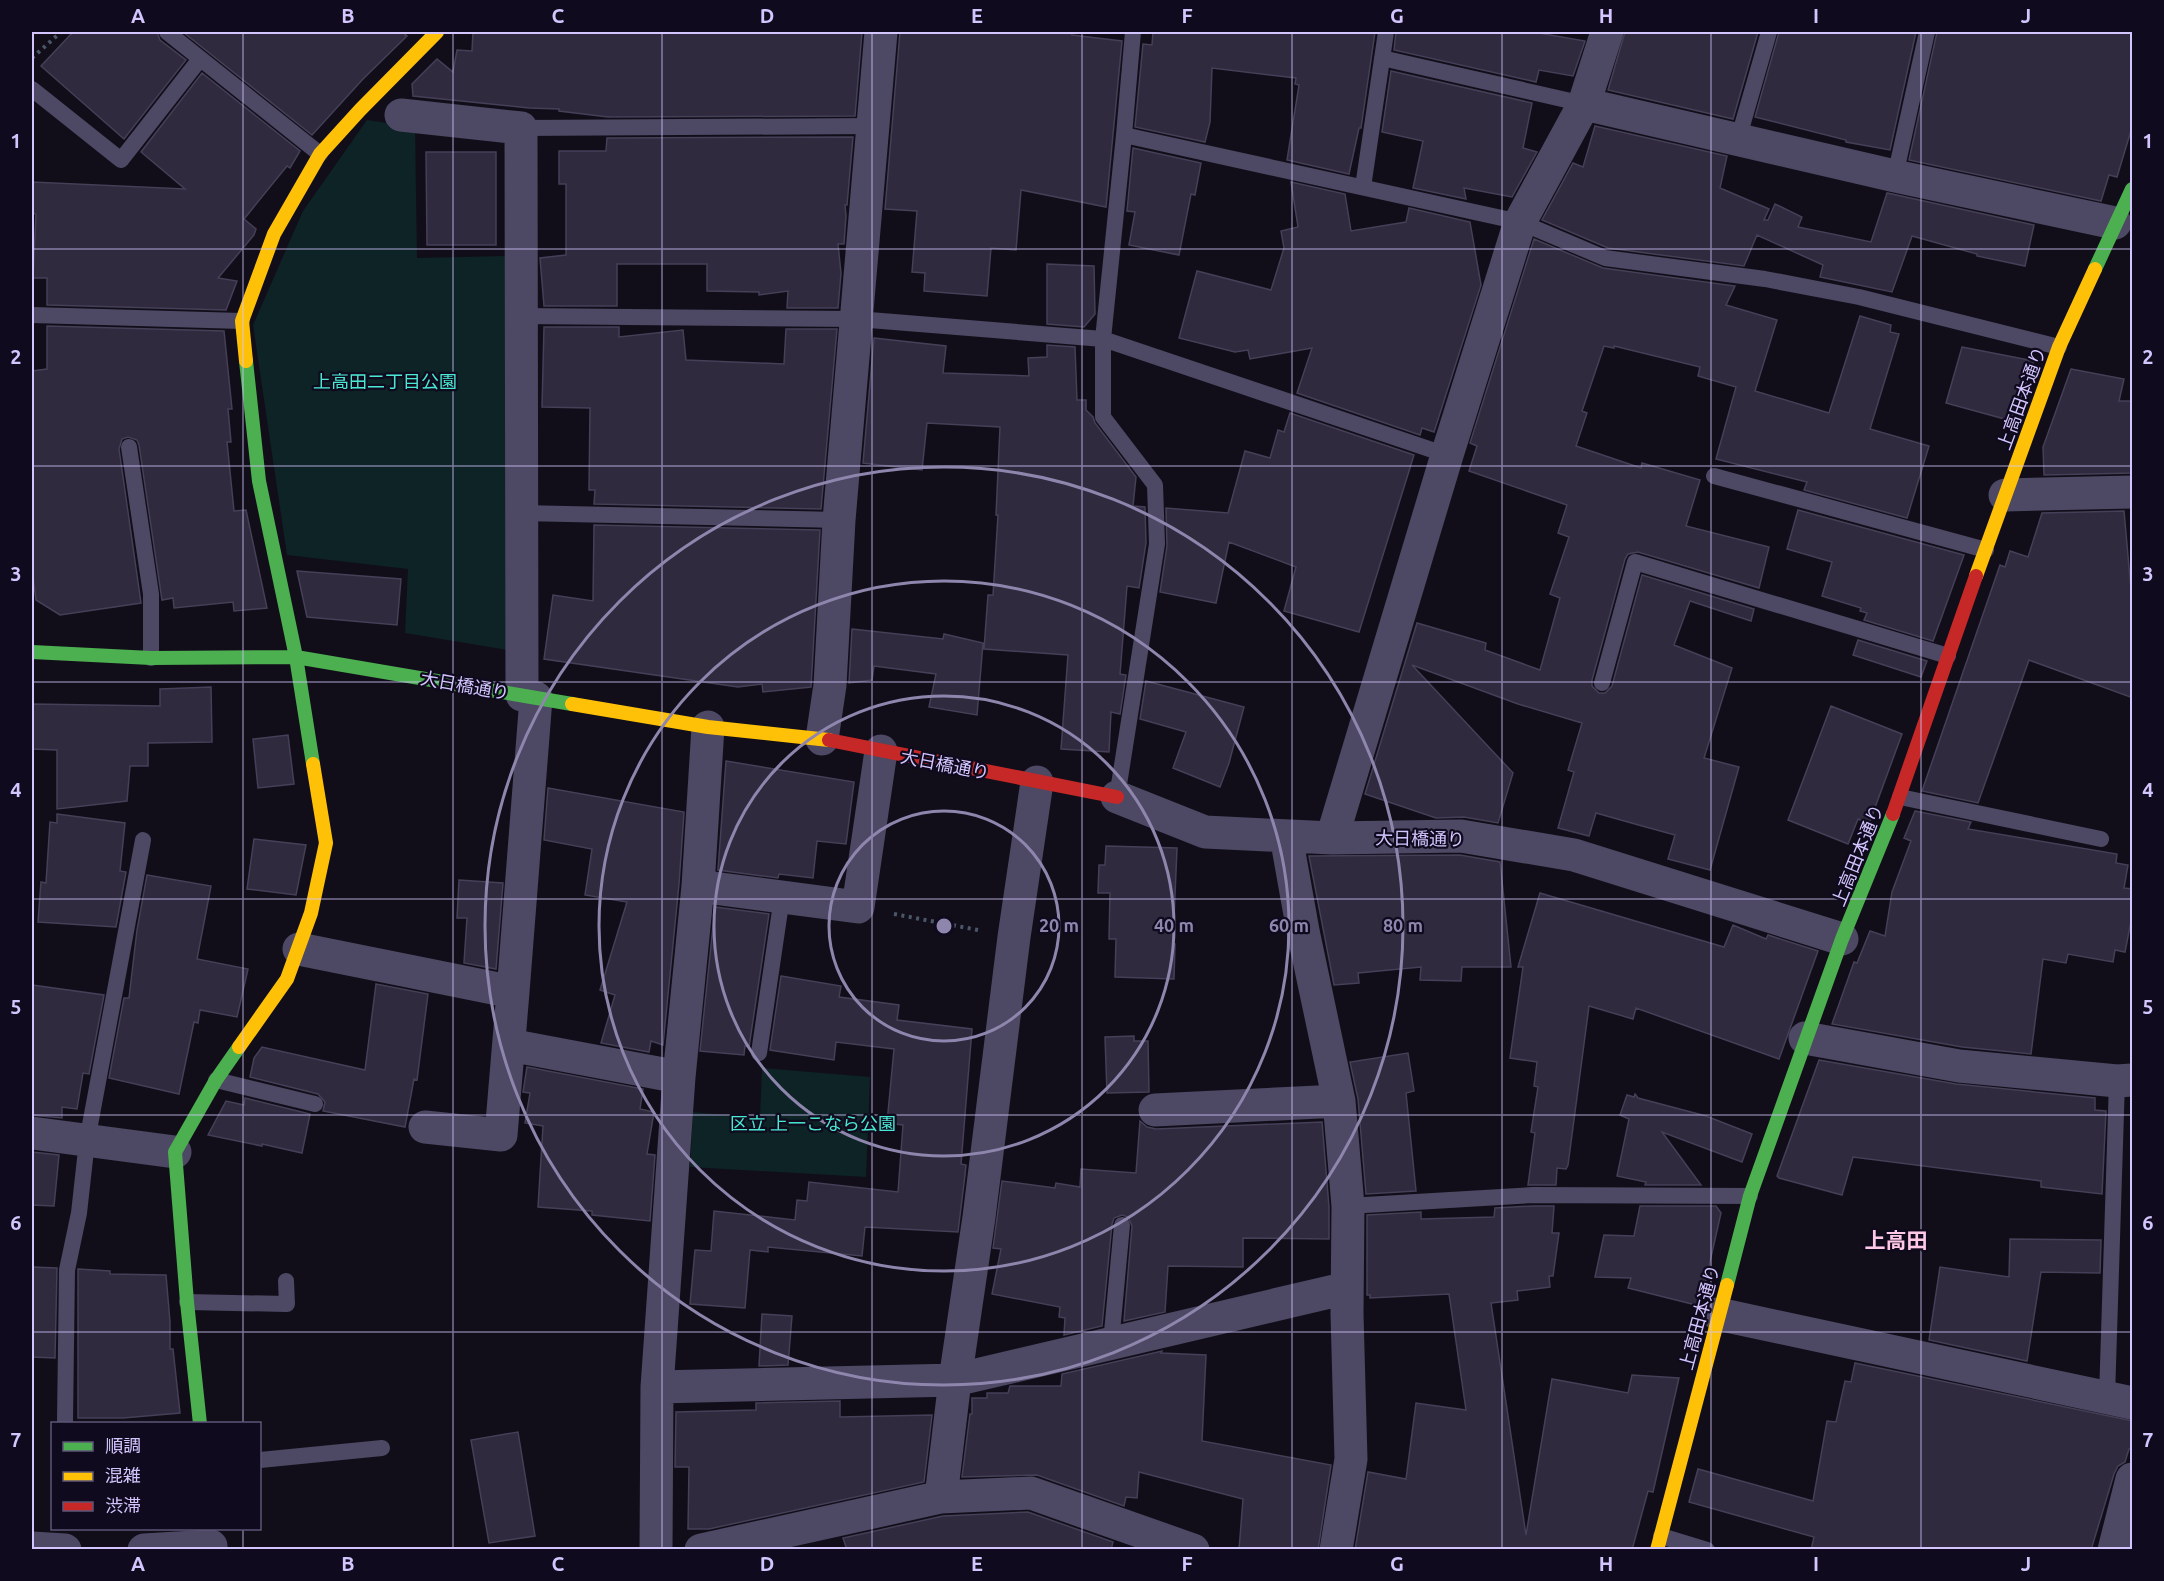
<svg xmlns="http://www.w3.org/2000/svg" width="2164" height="1581" font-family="Ubuntu,'Noto Sans JP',sans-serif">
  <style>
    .green { fill: #0d2326 }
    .building { fill: #2f2a3d; stroke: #463f58; stroke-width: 1.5 }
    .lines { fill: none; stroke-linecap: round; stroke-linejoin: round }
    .path { stroke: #495768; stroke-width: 4; stroke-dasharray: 3 4.5; stroke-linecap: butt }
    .lane { stroke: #4d4863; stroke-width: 16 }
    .street { stroke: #4d4863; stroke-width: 33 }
    .fast { stroke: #4caf50; stroke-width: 14 }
    .slow { stroke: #ffc107; stroke-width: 14 }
    .jam { stroke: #c62828; stroke-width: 14 }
    .grid { fill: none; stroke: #d3c6ff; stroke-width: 1.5; stroke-opacity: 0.55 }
    .ring { fill: none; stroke: #8f86ae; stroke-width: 3 }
    .labels { text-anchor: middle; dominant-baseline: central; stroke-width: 4.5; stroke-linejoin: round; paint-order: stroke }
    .park-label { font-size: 18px; fill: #49e8d3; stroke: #0f0a1d }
    .street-label { font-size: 18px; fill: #d3c6ff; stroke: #0f0a1d }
    .quarter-label { font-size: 21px; font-weight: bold; fill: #ffc8e5; stroke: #0f0a1d }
    .centre { fill: #8f86ae; stroke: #0f0a1d; stroke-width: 3 }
    .ring-label { font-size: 18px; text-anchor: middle; font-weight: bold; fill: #8f86ae; stroke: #0f0a1d; stroke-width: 4.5; stroke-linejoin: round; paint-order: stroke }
    .neatline { fill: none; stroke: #d3c6ff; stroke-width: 2 }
    .grid-label { font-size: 20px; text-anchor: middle; font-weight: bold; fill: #d3c6ff }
  </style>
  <rect width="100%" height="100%" fill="#110e19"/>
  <!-- green -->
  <path class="green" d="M367 120 415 127 417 258 507 256 508 650 405 633 408 569 287 555 253 325 303 211Z
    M762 1068 870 1077 866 1177 690 1167 693 1112 760 1118Z"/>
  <!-- building -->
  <path class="building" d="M73 32H157L160 40 186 60 124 139 41 66Z
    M183 32H408L405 35 407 36 363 79 312 135Z
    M473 32H862L855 116 608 117 559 111V109L529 108 413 96 412 84 437 59 453 72 457 50 472 51Z
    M900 32H1072V35L1122 41 1106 207 1021 190 1016 250 991 248 987 296 924 291 925 273 912 272 917 211 885 209Z
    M1153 32H1375L1361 128H1359L1349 174 1287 160 1299 85 1295 84 1296 78 1212 68 1210 122 1205 142 1135 127 1143 44 1152 45Z
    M1396 32H1533L1585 41 1573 76 1539 70 1536 82 1394 50Z
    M1625 32H1758L1733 119 1608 90Z
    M1779 32H1916L1890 150 1846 142V140L1755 117Z
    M1937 32H2133V124L2117 177 2109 175 2101 201 1909 160Z
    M1391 71 1532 103 1523 148 1537 152 1512 197 1464 188 1466 199 1413 188 1423 141 1382 132Z
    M202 73 300 151 290 168 287 166 244 219 256 229 254 235 218 278 237 281 226 310 47 305V278H33L36 214 32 213V182L185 189 141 152Z
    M1595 126 1727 156 1720 188 1769 209 1764 220H1768L1775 204 1802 217 1798 227 1871 242 1887 193 2034 225 2025 266 1977 256V254L1912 236 1892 292 1820 277 1823 265 1757 235 1744 266 1608 248 1542 220 1573 163 1583 167Z
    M853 137 847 205H845L846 216 844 244H838L841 273 838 308H787L788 291 759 295V292L707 291V264H617V306H544L540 258 566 255V184H559V151H606L607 138Z
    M1133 148 1201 163 1195 195 1191 194 1179 255 1129 245 1135 212 1127 211Z
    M426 152H496V245H427Z
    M1291 182 1345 194 1351 231 1406 222 1409 208 1470 222 1481 285 1434 432 1422 428 1420 435 1297 393 1312 348 1250 359 1248 350 1235 352 1179 338 1197 271 1271 290 1284 248 1281 231 1298 227Z
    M1534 239 1603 268 1735 286 1726 305 1777 320 1755 391 1829 413 1860 316 1891 325 1890 332 1899 334 1870 429 1929 446 1907 518 1804 490 1807 482 1716 459 1736 387 1698 376 1700 367 1614 346V348L1604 346 1582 411 1587 413 1576 446 1641 468 1642 463 1700 480 1686 526 1769 547 1759 588 1638 552 1628 554 1625 559 1592 680V686L1599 693H1605L1612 686 1642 575 1754 609 1751 621 1690 601 1674 645 1732 668 1704 758 1739 767 1710 870 1668 859 1675 835 1635 824 1596 813 1589 836 1558 828 1574 772 1568 770 1582 723 1518 704 1412 665 1513 773 1498 823 1464 817 1436 818 1365 794 1417 623 1486 643 1485 650 1540 670 1560 598 1550 594 1569 537 1558 533 1567 505 1469 471 1477 446 1470 443Z
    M1047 264 1094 266 1095 314 1084 327 1047 324Z
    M47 326 224 331 232 409H228L231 442H227L234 511 246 510 267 608 234 611 233 602 174 608 173 598 162 600 139 445 137 440 128 437 122 439 119 449 141 603 60 615 36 600 32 569V371L47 369Z
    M544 327H619V337L683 330 686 360 784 364 786 329H837L821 509 594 504 595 490H589L590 408 542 407Z
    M874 338 946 346 943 373 1029 376 1028 358 1047 357V345L1075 347 1077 400H1086V410L1093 417 1095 423 1136 477 1133 506 1145 507 1146 543 1139 588 1127 586 1120 674 1126 675 1120 714 1111 712 1109 752 1061 749 1068 655 984 649 988 595H993L998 515H996L1000 427 927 423 922 470 863 463Z
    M1962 347 2034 361 2012 421 1946 403Z
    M2071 369 2124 379 2119 401H2133V473L2044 475 2043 447Z
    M1290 413 1414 455 1359 632 1284 611 1296 567 1229 542 1216 603 1160 592 1167 546 1166 508 1228 513 1245 451 1270 458 1278 430 1284 432Z
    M1798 510 1964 555 1933 641 1864 620 1867 613 1860 611 1861 608 1822 596 1832 562 1787 549Z
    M2124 511 2133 612V698L2029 660 1978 803 1922 791 2000 565 2005 567 2010 551 2028 557 2042 513Z
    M594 525 820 530 811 687 763 692 762 684 738 687 544 659 553 595 593 601Z
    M297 571 401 579 397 625 307 617Z
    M852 629 943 639 944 634 983 643 977 715 929 707 936 674 874 666 872 680 849 683Z
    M1858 640 1927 661 1921 677 1853 655Z
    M1146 681 1244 707 1229 763 1220 787 1173 768 1186 732 1140 719Z
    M211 687 212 742 148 743V766H130L127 801 57 809V750L32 749 33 704 160 706V689Z
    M1831 706 1902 734 1869 824 1858 819 1848 844 1788 820Z
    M288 735 294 784 258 788 253 739Z
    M726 761 854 782 846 844 817 841 813 878 779 874 778 878 718 870Z
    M548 788 684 812 679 884 663 1045 651 1041 649 1052 601 1043 615 995 600 990 627 902 585 895 592 849 544 840Z
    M1915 811 1971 822 1968 829 2117 854 2116 863 2128 865 2124 888 2133 889V911L2125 952 2115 950 2113 962 2068 954 2066 963 2043 959 2031 1054 1962 1047 1832 1024 1854 962 1857 963 1870 931 1885 936 1892 892 1911 841 1904 838Z
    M57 814 125 823 120 871 126 872 116 927 38 922 41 882 46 883 50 822 57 823Z
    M254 839 306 845 296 895 247 889Z
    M1106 846 1177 848 1173 943 1175 944 1174 979 1115 977 1116 939H1109L1110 893H1098L1099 865H1105Z
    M1460 855 1500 862 1511 967H1462L1461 981 1420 980 1421 967 1358 973 1359 983 1334 985 1309 856Z
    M147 875 211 886 197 959 248 969 237 1017 200 1010 198 1023 194 1022 179 1094 109 1078 124 998H129L137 930Z
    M459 880 503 883 496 969 464 963 467 918H457Z
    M1540 893 1724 947 1733 925 1766 939 1768 935 1818 951 1779 1059 1636 1008 1633 1019 1589 1006 1568 1165 1566 1169 1557 1168 1556 1185H1528L1535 1133 1531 1132 1538 1087 1534 1086 1537 1062 1510 1058 1523 967H1518Z
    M715 907 769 914 749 1047 745 1046 744 1055 700 1051Z
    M781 976 841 986 839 997 899 1005 897 1020 972 1029 961 1164 966 1165 965 1175 958 1232 865 1227 862 1256 768 1247V1252L750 1250 745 1308 690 1304 695 1250 711 1251 714 1211 795 1220 797 1200 807 1201 809 1182 898 1192 903 1125 887 1123 894 1049 836 1042 834 1060 770 1050Z
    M376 984 428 994 417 1080 414 1079 405 1127 323 1111 325 1102 318 1094 250 1077 254 1058 262 1047 365 1070Z
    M32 985 104 995 89 1074 83 1073 77 1109 62 1107V1118L32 1115Z
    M1134 1036V1041H1148L1149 1092 1107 1093 1105 1037Z
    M1408 1053 1414 1091 1406 1093 1416 1191 1366 1194 1358 1099 1350 1062Z
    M1819 1060 1956 1084 2095 1098V1110L2106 1111 2102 1194 2041 1187V1181L1853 1157 1842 1195 1779 1178 1777 1176Z
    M527 1067 643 1089 640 1109 654 1112 647 1154 655 1155 650 1221 592 1215V1211L538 1207 543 1126 525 1123 530 1093 523 1092Z
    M1635 1094 1638 1098 1706 1116 1752 1134 1742 1162 1662 1132 1701 1185H1645L1646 1182 1617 1176 1629 1119 1620 1115 1627 1095 1634 1097Z
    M245 1098 310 1114 302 1153 262 1144V1146L208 1135 226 1101 244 1105Z
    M1140 1121 1147 1127 1156 1129 1322 1122 1329 1207V1239L1243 1238V1267L1168 1266 1165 1312 1124 1321 1132 1226 1128 1217 1122 1215 1114 1218 1112 1224 1102 1326 1064 1335 1065 1318 1059 1317 1060 1307 992 1294 1001 1249 993 1248 1002 1181 1055 1188 1056 1183 1080 1187 1081 1169 1136 1173Z
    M32 1152 59 1155 54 1206 32 1205Z
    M1533 1206H1554L1552 1233H1559L1553 1276H1549L1550 1287 1517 1291 1518 1300 1491 1303 1526 1535 1552 1379 1628 1393 1632 1375 1679 1378 1653 1492 1648 1491 1632 1550H1355L1368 1472 1406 1479 1416 1403 1466 1410 1449 1294 1370 1298V1295H1367V1215L1421 1212V1219L1494 1217 1495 1208Z
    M1640 1206H1716L1721 1213 1700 1306 1628 1288 1631 1278 1595 1277 1604 1235 1634 1236Z
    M2010 1239 2101 1240 2100 1273 2041 1272 2027 1361 1929 1340 1940 1267 2009 1277Z
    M32 1267 57 1268 55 1358 32 1357Z
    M78 1269 110 1271V1274L166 1275 170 1322V1349H173L180 1413 123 1418H78Z
    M762 1314 792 1316 788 1365 759 1366Z
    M1162 1351 1161 1353 1206 1355 1202 1441 1331 1465 1318 1550H1239L1243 1499 1139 1472 1137 1498 1126 1497 1124 1506 1037 1475 962 1477 970 1414H972V1398H987V1393H1008L1010 1386H1061L1062 1374Z
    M1855 1363 2133 1421V1449H2129L2125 1462 2118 1466 2114 1474 2091 1550H1811L1814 1537 1689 1502 1698 1469 1813 1501 1827 1421 1836 1422 1845 1381 1851 1382Z
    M840 1401V1417L932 1415 924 1482 709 1529H688L689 1467H675L676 1412 756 1410V1403Z
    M518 1432 535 1536 489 1543 471 1440Z
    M1028 1512 1113 1542 1111 1550H847L843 1538 943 1516Z"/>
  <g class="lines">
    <!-- path -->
    <path class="path" d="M32 58 61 32
      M894 914 978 930"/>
    <!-- lane -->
    <path class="lane" d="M167 32 320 154
      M1382 58 1584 104
      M32 89 121 160 200 59
      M521 128 874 126
      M1124 135 1520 222 1605 258 1765 279 1859 297 2059 347
      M1738 140 1769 32
      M1895 176 1927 32
      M1363 187 1386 32
      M32 315 242 321
      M521 316 857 319 1103 339 1447 455
      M129 447 151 594V658
      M1714 476 1986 550
      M521 513 839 520
      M1602 683 1635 562 1948 656
      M1117 797 1157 544 1155 485 1103 417V339L1124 135 1133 32
      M1900 797 2101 839
      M759 1053 782 897
      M216 1080 315 1104
      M1348 1206 1533 1195 1750 1196
      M187 1302 287 1304 286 1281
      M1111 1343 1122 1225
      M2107 1397 2117 1081
      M65 1421 67 1270 79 1213 87 1141 143 840
      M260 1460 382 1448
      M1661 1536 1707 1550"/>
    <!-- street -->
    <path class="street" d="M1584 104 1895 176 2115 223
      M401 115 521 128 522 695
      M2005 495 2132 492
      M822 739 830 685 839 520 881 32
      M1117 797 1205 832 1332 838 1461 836 1574 855 1842 939
      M1286 836 1303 931 1339 1101 1348 1206 1347 1314 1351 1459 1336 1550
      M1332 838 1447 455 1520 222 1584 104 1607 32
      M698 886 858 907 881 751
      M299 949 513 992 501 1135 425 1127
      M513 992 536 698
      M1805 1038 1959 1066 2117 1081 2132 1080
      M509 1045 679 1077
      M1155 1110 1339 1101
      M32 1133 175 1152
      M1718 1314 2132 1403
      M657 1387 955 1380 1347 1288
      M941 1497 955 1380 979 1217 1014 937 1037 782
      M32 1548 65 1550
      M144 1550 211 1546
      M656 1550 657 1387 679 1077 698 886 708 727
      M701 1550 941 1497 1031 1493 1193 1550
      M2114 1550 2132 1479"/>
    <!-- fast -->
    <path class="fast" d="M2095 269 2132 189
      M246 361 259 481 296 657 313 764
      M32 652 151 658 296 657 572 704
      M1727 1285 1750 1196 1842 939 1893 814
      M200 1424 187 1302 175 1152 216 1080 239 1047"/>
    <!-- slow -->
    <path class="slow" d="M246 361 242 321 274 234 320 154 360 110 437 32
      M1976 576 2059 347 2095 269
      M572 704 708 727 829 740
      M239 1047 287 979 311 913 326 843 313 764
      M1657 1550 1727 1285"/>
    <!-- jam -->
    <path class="jam" d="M829 740 1117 797
      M1893 814 1976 576"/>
  </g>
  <!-- grid -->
  <path class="grid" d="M243 32V1424M453 32V1550M662 32V1550M872 32V1550M1082 32V1550M1292 32V1550M1502 32V1550M1711 32V1550M1921 32V1550M32 249H2132M32 466H2132M32 682H2132M32 899H2132M32 1115H2132M32 1332H2132M243 1528V1550"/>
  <!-- distance rings -->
  <g class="ring">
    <circle cx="944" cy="926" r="115"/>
    <circle cx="944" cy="926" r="230"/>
    <circle cx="944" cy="926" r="345"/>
    <circle cx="944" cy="926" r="459"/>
  </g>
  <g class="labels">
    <!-- park labels -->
    <g class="park-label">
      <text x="385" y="381">上高田二丁目公園</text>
      <text x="813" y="1123">区立 上一こなら公園</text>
    </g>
    <!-- street labels -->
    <g class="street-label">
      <text transform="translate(2021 398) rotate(-70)">上高田本通り</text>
      <text transform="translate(465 685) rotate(10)">大日橋通り</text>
      <text transform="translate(945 764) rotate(11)">大日橋通り</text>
      <text transform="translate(1420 838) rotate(1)">大日橋通り</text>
      <text transform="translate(1857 855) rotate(-68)">上高田本通り</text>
      <text transform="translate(1699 1317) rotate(-75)">上高田本通り</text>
    </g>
    <!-- quarter labels -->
    <g class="quarter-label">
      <text x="1896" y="1240">上高田</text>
    </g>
  </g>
  <circle cx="944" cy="926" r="9" class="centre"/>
  <g class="ring-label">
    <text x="1059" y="932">20 m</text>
    <text x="1174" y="932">40 m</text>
    <text x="1289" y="932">60 m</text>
    <text x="1403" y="932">80 m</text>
  </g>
  <!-- border -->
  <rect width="2164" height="1581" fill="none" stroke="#0f0a1d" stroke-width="66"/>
  <!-- legend -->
  <rect x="51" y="1422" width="210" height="108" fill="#0f0a1d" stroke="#5d5577" stroke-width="1.5"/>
  <rect x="63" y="1442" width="30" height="9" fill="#4caf50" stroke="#5d5577" stroke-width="1.5"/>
  <text x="105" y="1452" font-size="18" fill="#d3c6ff">順調</text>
  <rect x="63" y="1472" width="30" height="9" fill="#ffc107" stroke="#5d5577" stroke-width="1.5"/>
  <text x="105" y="1482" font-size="18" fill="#d3c6ff">混雑</text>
  <rect x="63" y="1502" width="30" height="9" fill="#c62828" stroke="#5d5577" stroke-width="1.5"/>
  <text x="105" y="1512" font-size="18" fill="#d3c6ff">渋滞</text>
  <rect x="33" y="33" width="2098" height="1515" class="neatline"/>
  <g class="grid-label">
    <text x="138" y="23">A</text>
    <text x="348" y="23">B</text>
    <text x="558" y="23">C</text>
    <text x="767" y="23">D</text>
    <text x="977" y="23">E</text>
    <text x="1187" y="23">F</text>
    <text x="1397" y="23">G</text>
    <text x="1606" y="23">H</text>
    <text x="1816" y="23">I</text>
    <text x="2026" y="23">J</text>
    <text x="16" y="148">1</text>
    <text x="2148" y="148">1</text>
    <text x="16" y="364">2</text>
    <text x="2148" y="364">2</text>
    <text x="16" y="581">3</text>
    <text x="2148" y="581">3</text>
    <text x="16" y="797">4</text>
    <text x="2148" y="797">4</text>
    <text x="16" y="1014">5</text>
    <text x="2148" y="1014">5</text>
    <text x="16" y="1230">6</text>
    <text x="2148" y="1230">6</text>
    <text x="16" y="1447">7</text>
    <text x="2148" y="1447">7</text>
    <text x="138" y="1571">A</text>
    <text x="348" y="1571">B</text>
    <text x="558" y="1571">C</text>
    <text x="767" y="1571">D</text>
    <text x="977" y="1571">E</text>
    <text x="1187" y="1571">F</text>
    <text x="1397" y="1571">G</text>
    <text x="1606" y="1571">H</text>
    <text x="1816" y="1571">I</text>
    <text x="2026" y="1571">J</text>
  </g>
</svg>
